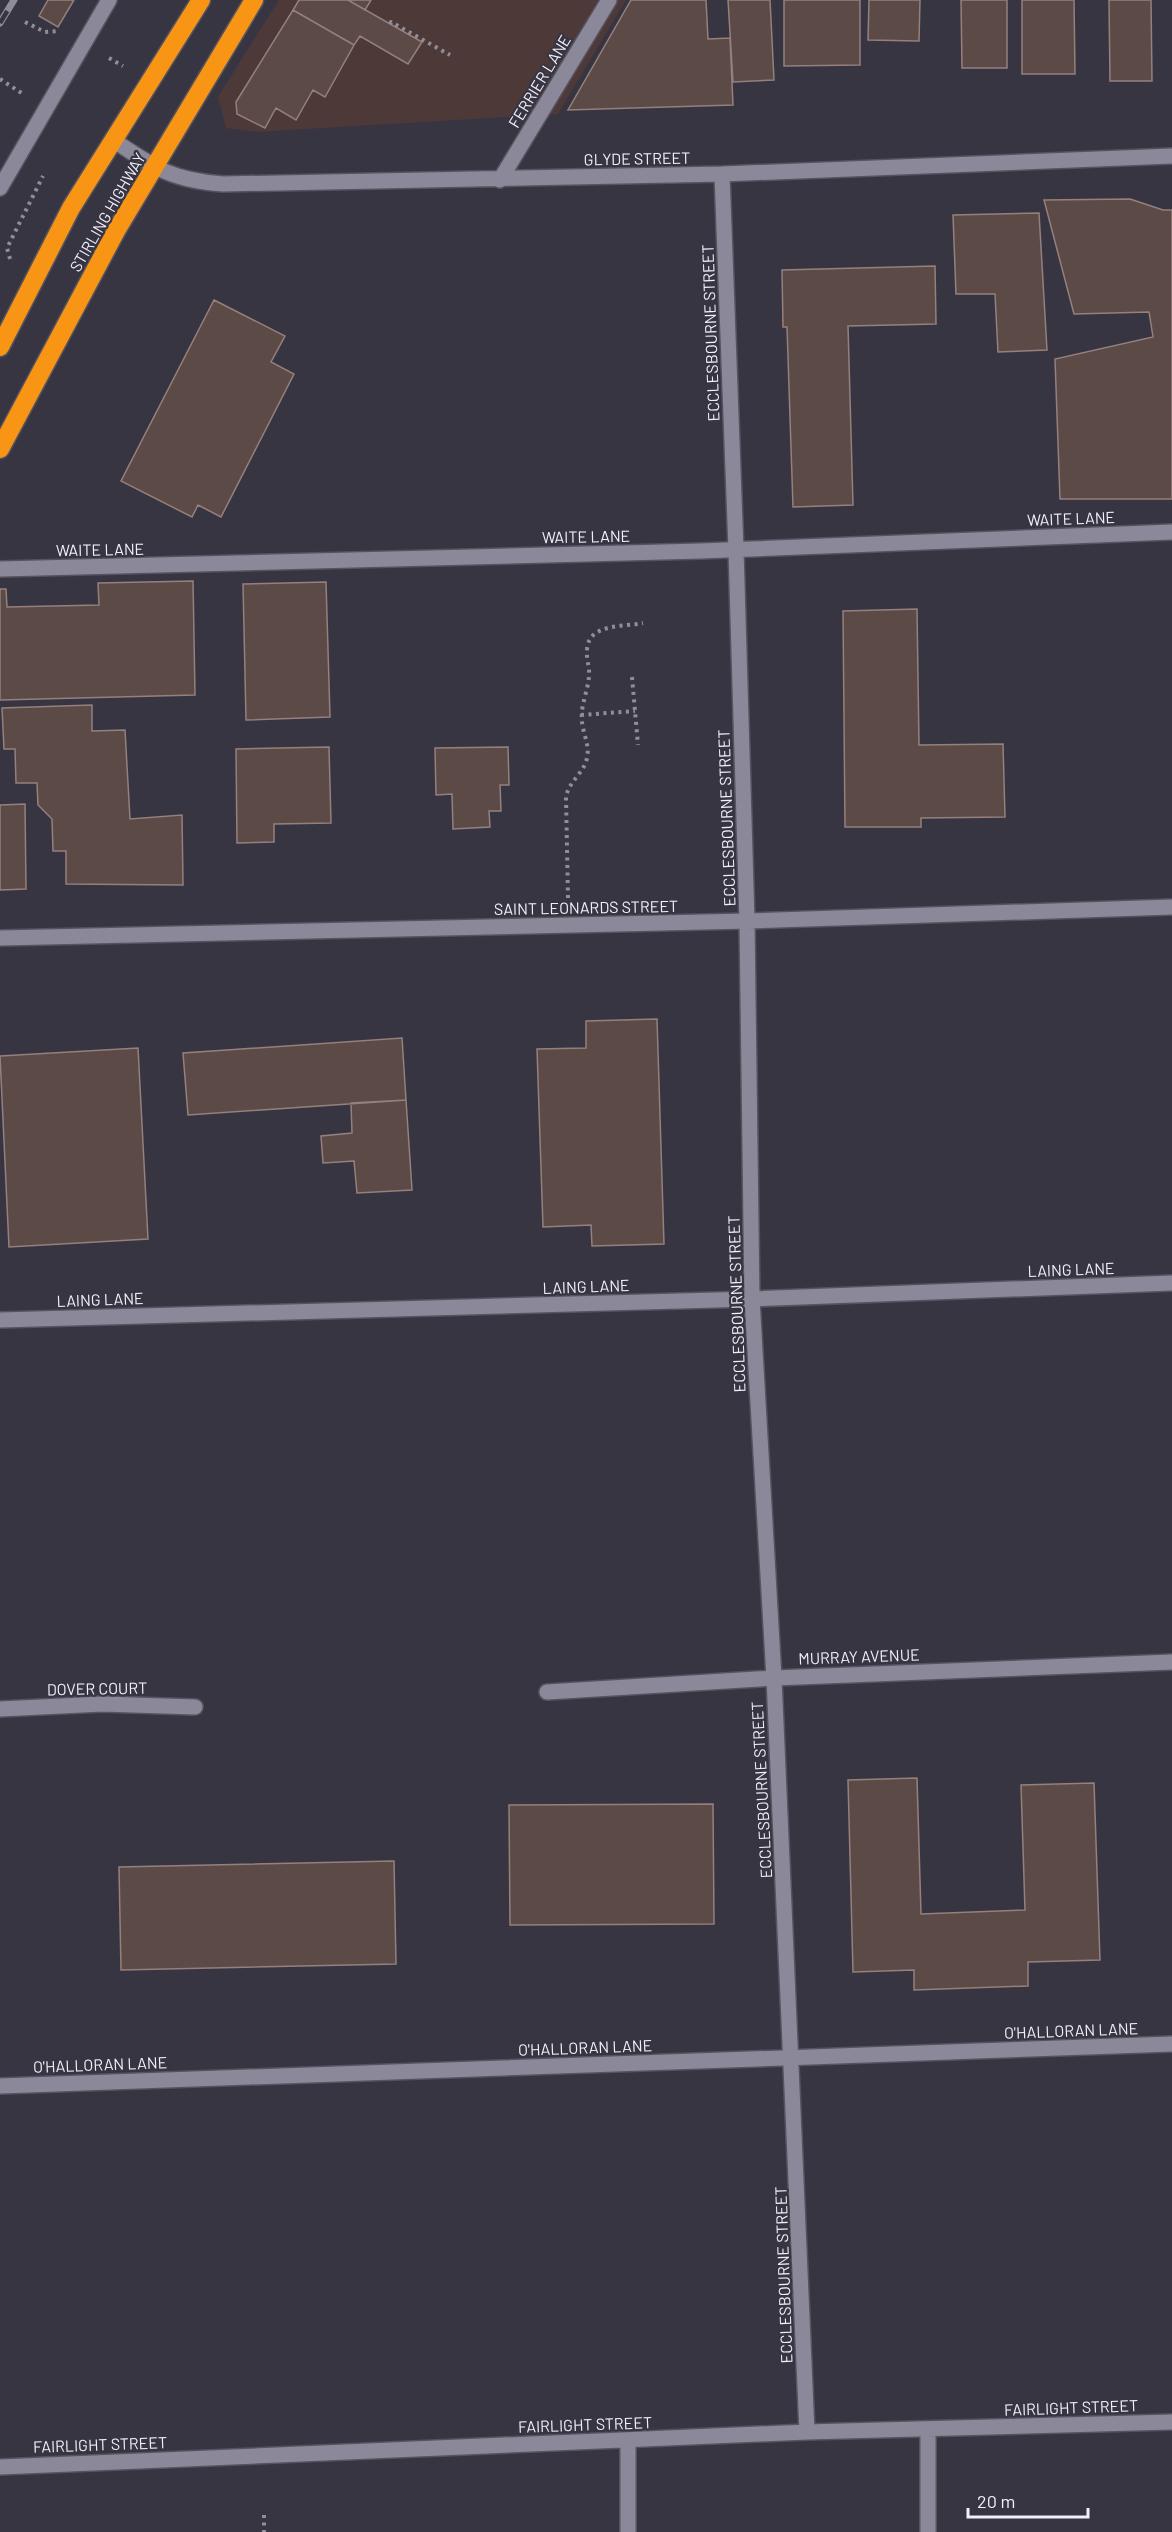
<svg xmlns="http://www.w3.org/2000/svg" width="1172" height="2532" font-family="Barlow,sans-serif">
  <style>
    .commercial { fill: #4e3939 }
    .building { fill: #5c4a46; stroke: #95807d; stroke-width: 1.5 }
    .lines { fill: none; stroke-linecap: round; stroke-linejoin: round }
    .minor-casing { stroke: #565360; stroke-width: 18 }
    .highway-casing { stroke: #565360; stroke-width: 21 }
    .path { stroke: #908e9a; stroke-width: 4; stroke-dasharray: 3 4.5; stroke-linecap: butt }
    .minor { stroke: #8b8899; stroke-width: 15 }
    .highway { stroke: #f89514; stroke-width: 18 }
    .rail-casing { stroke: #8f8c98; stroke-width: 7 }
    .rail { stroke: #383543; stroke-width: 4.5; stroke-dasharray: 14; stroke-linecap: butt }
    .labels { text-anchor: middle; dominant-baseline: central; stroke-width: 4.5; stroke-linejoin: round; paint-order: stroke }
    .street-label { font-size: 16px; fill: #f1eff9; stroke: #383543 }
  </style>
  <rect width="100%" height="100%" fill="#383543"/>
  <!-- commercial -->
  <path class="commercial" d="M279 0H626L558 114 256 132 226 128 218 97Z"/>
  <!-- building -->
  <path class="building" d="M48 0H74L58 27 39 16Z
    M299 0H348L422 42 408 64 360 36 354 45 293 10Z
    M348 0H371L365 10Z
    M631 0H706L708 39 730 38 733 105 568 110Z
    M728 0H770L774 80 733 82Z
    M784 0H860V65L784 66Z
    M869 0H920L919 41 868 40Z
    M961 0H1007V68H962Z
    M1022 0H1074L1075 74H1022Z
    M1109 0H1151L1152 81H1110Z
    M293 10 354 45 325 97 313 90 296 120 276 108 265 128 237 114 236 102Z
    M1130 199 1163 210H1172V499H1060L1055 359 1153 337 1149 312 1074 314 1044 200Z
    M1039 213 1047 350 998 352 995 294H956L953 215Z
    M935 266 936 324 848 326 853 505 793 507 787 327H783L782 270Z
    M214 300 285 336 271 362 294 374 221 517 198 505 192 517 121 481Z
    M193 581 195 695 0 700V589H6L7 607 99 605 98 583Z
    M326 582 330 717 246 720 243 584Z
    M917 609 919 745 1003 744 1005 817 921 818V827H845L843 611Z
    M92 705V731L125 730 130 819 182 815 183 885 66 884V851H53L52 819 38 805 37 783H16L15 749H4L2 708Z
    M329 747 331 823 274 824V842L237 843 236 749Z
    M508 747 509 785H500L501 811H489L490 827 453 829 452 794 436 795 435 748Z
    M25 804 26 889 0 890V805Z
    M657 1019 664 1244 592 1246 591 1225 543 1227 537 1049 586 1048V1021Z
    M402 1038 406 1100 188 1115 183 1053Z
    M138 1048 148 1239 9 1247 0 1056Z
    M406 1100 412 1190 357 1193 354 1161 323 1163 321 1136 352 1133 351 1103Z
    M917 1778 921 1914 1025 1910 1021 1785 1094 1783 1100 1960 1028 1962V1986L914 1990V1970L853 1972 848 1780Z
    M713 1804 714 1924 510 1925 509 1805Z
    M394 1861 396 1964 121 1970 119 1867Z"/>
  <g class="lines">
    <defs>
      <path id="minor" d="M113 140C155 168 171 180 223 184L722 174 1172 156
        M722 174 736 550 747 921 752 1299 774 1678 807 2432
        M500 180 609 0
        M0 188 109 0
        M0 569 701 551 1172 532
        M0 938 747 921 1172 907
        M0 1320 752 1299 1172 1283
        M547 1692 774 1678 1172 1662
        M0 1709 102 1704 195 1707
        M0 2086 1172 2044
        M928 2429V2532
        M0 2467 807 2432 1172 2422
        M628 2532V2440"/>
      <path id="highway" d="M0 347 71 208 201 0
        M0 449 116 231 254 0"/>
    </defs>
    <!-- minor casing -->
    <use href="#minor" class="minor-casing"/>
    <!-- highway casing -->
    <use href="#highway" class="highway-casing"/>
    <!-- path -->
    <path class="path" d="M25 22 45 32 58 31
      M390 24 391 22 450 55
      M109 58 123 66
      M0 79 23 94
      M10 259 7 248 43 176
      M632 677 638 745
      M581 715 635 711
      M568 898 566 797C569 781 584 773 587 758 590 746 583 733 582 722 580 706 588 691 589 676 590 668 586 659 587 649 589 623 624 627 643 623
      M264 2515V2532"/>
    <!-- minor -->
    <use href="#minor" class="minor"/>
    <!-- highway -->
    <use href="#highway" class="highway"/>
    <defs>
      <path id="rail" d="M0 23 14 0"/>
    </defs>
    <!-- rail casing -->
    <use href="#rail" class="rail-casing"/>
    <!-- rail -->
    <use href="#rail" class="rail"/>
  </g>
  <g class="labels">
    <!-- street labels -->
    <g class="street-label">
      <text transform="translate(539 81) rotate(-59)">FERRIER LANE</text>
      <text transform="translate(637 158) rotate(-1)">GLYDE STREET</text>
      <text transform="translate(107 212) rotate(-60)">STIRLING HIGHWAY</text>
      <text transform="translate(710 333) rotate(-92)">ECCLESBOURNE STREET</text>
      <text transform="translate(1071 518) rotate(-2)">WAITE LANE</text>
      <text transform="translate(586 536) rotate(-1)">WAITE LANE</text>
      <text transform="translate(100 549) rotate(-1)">WAITE LANE</text>
      <text transform="translate(726 818) rotate(-92)">ECCLESBOURNE STREET</text>
      <text transform="translate(586 907) rotate(-1)">SAINT LEONARDS STREET</text>
      <text transform="translate(1071 1269) rotate(-2)">LAING LANE</text>
      <text transform="translate(586 1286) rotate(-2)">LAING LANE</text>
      <text transform="translate(100 1299) rotate(-2)">LAING LANE</text>
      <text transform="translate(736 1304) rotate(-92)">ECCLESBOURNE STREET</text>
      <text transform="translate(859 1656) rotate(-2)">MURRAY AVENUE</text>
      <text transform="translate(97 1688) rotate(-1)">DOVER COURT</text>
      <text transform="translate(761 1790) rotate(-93)">ECCLESBOURNE STREET</text>
      <text transform="translate(1071 2030) rotate(-2)">O'HALLORAN LANE</text>
      <text transform="translate(585 2047) rotate(-2)">O'HALLORAN LANE</text>
      <text transform="translate(100 2064) rotate(-2)">O'HALLORAN LANE</text>
      <text transform="translate(783 2275) rotate(-92)">ECCLESBOURNE STREET</text>
      <text transform="translate(1071 2407) rotate(-2)">FAIRLIGHT STREET</text>
      <text transform="translate(585 2424) rotate(-2)">FAIRLIGHT STREET</text>
      <text transform="translate(100 2444) rotate(-2)">FAIRLIGHT STREET</text>
    </g>
  </g>
  <!-- scale -->
  <path d="M968 2508v9h120v-9" fill="none" stroke="#f1eff9" stroke-width="3"/>
  <text x="977" y="2508" font-size="18" fill="#f1eff9" stroke="#383543" stroke-width="4.5" paint-order="stroke">20 m</text>
</svg>
